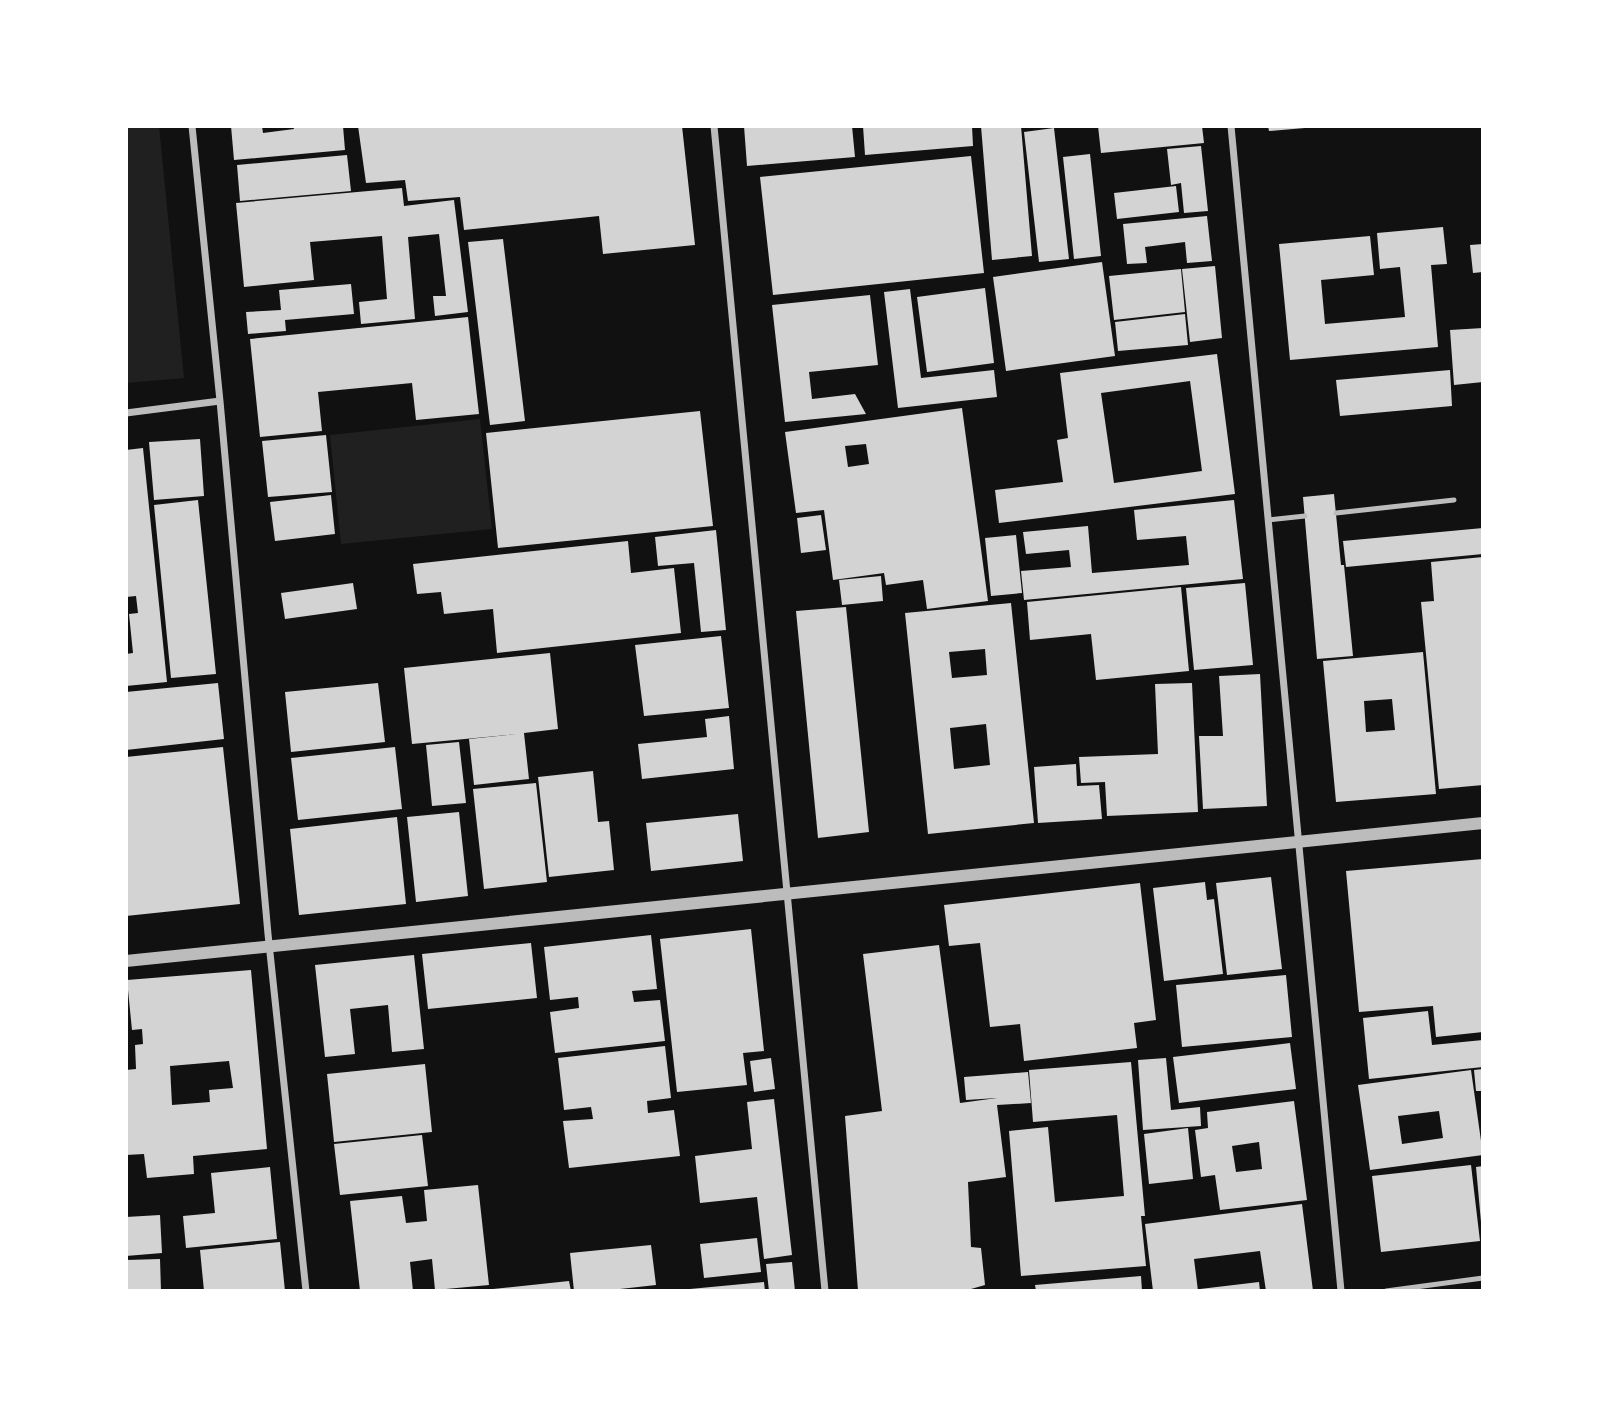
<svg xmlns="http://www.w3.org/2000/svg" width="1609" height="1417" font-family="Cabin,sans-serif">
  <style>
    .green { fill: #202020 }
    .building { fill: #d3d3d3; fill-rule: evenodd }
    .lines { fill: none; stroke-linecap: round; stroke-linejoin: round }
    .service { stroke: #bcbcbc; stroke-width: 5 }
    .minor { stroke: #bcbcbc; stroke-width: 7 }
    .tertiary { stroke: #bcbcbc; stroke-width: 12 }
  </style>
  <rect width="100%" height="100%" fill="#111"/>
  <!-- green -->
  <path class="green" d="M126 126H159L184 378 126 383Z
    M480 419 492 529 341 544 330 435Z"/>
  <!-- building -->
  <path class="building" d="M231 126H262L263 133 294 129 293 126H343L345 150 234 160Z
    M358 126H682L695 245 603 254 599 216 464 230 460 197 408 201 405 180 366 183Z
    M744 126H852L855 157 747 166Z
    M863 126H972L973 146 865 155Z
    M981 126H1021L1032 256 992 260Z
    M1098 126H1202L1204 143 1101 153Z
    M1268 126H1305V128L1269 131Z
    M1054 128 1069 259 1039 262 1024 132Z
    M1201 146 1208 211 1184 213 1181 183 1171 185 1167 149Z
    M1090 154 1101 256 1074 259 1063 157Z
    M347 155 351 191 240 201 237 165Z
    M971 156 984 273 773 295 760 177Z
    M1176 186 1179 212 1117 219 1114 193Z
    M402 188 404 206 454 200 468 312 435 316 433 296H446L439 234 408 237 415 319 361 324 359 302 387 299 382 236 310 242 314 280 244 287 236 203Z
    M1207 216 1212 261 1187 263 1185 242 1145 247 1147 263 1127 264 1123 224Z
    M1443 227 1447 264 1431 265 1438 347 1290 360 1279 244 1370 236 1374 275 1321 280 1325 324 1405 317 1400 267 1380 269 1377 233Z
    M503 239 525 421 490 425 468 242Z
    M1483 244V272L1473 273 1470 245Z
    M1102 262 1115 356 1006 371 993 277Z
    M1215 266 1222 338 1190 342 1182 269Z
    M1181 269 1185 312 1114 320 1109 276Z
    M351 284 354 314 285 320 286 331 248 334 246 312 281 310 279 290Z
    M985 288 994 363 927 372 917 297Z
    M910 289 921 378 994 370 997 397 898 408 884 292Z
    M870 295 878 365 809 372 812 399 855 394 866 414 785 422 772 305Z
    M1185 314 1188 345 1118 351 1115 322Z
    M468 317 479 414 416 420 412 383 318 392 322 431 260 437 250 339Z
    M1483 328V382L1454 385 1450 330Z
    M1217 354 1235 494 999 523 995 490 1063 482 1057 440 1068 438 1060 373ZM1190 381 1202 471 1114 483 1101 393Z
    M1450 370 1452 406 1340 416 1336 380Z
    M962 408 988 601 927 609 923 580 886 585 884 573 833 580 824 510 796 513 785 432ZM866 444 869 464 848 467 845 446Z
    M700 411 713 526 498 548 486 433Z
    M326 435 332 492 268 497 262 441Z
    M200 439 204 496 154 500 149 442Z
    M143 448 167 682 126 686V654L133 653 129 614 138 613 136 596 126 597V450Z
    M1334 494 1341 565H1344L1353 656 1317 659 1303 497Z
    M331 495 335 534 275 541 270 502Z
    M198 500 216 674 171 678 154 505Z
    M1234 500 1243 579 1024 600 1021 571 1071 567 1069 550 1026 554 1023 532 1088 526 1092 573 1189 565 1186 536 1137 540 1134 510Z
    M821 515 826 550 801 553 797 518Z
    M1483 528V554L1346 567 1343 541Z
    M716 530 726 630 701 632 694 563 658 566 655 537Z
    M1016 535 1022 593 991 596 985 538Z
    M628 541 631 573 674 568 681 633 497 653 493 609 444 614 441 592 417 594 413 564Z
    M1483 557V785L1439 789 1421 602 1434 601 1431 562Z
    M881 576 883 601 842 605 839 580Z
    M353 583 357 609 285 619 281 593Z
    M1245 583 1253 665 1194 670 1186 588Z
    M1181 587 1189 671 1096 680 1091 634 1030 640 1027 602Z
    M1011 603 1034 823 928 834 905 613ZM985 649 987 675 952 678 949 652ZM986 724 990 765 954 769 950 728Z
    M846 607 869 832 818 838 796 611Z
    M721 636 729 708 644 716 635 645Z
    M1423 652 1436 794 1336 802 1323 661ZM1392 699 1395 730 1366 732 1364 701Z
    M550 653 558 729 524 733 529 779 474 785 469 739 517 734 412 744 404 668Z
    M1260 674 1267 806 1203 809 1199 736H1223L1219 676Z
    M218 683 224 739 126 750V692Z
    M378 683 385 742 291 752 285 692Z
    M1192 683 1198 812 1107 816 1105 782 1081 783 1079 757 1158 754 1155 684Z
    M729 716 734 769 642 779 638 744 707 737 705 719Z
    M459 742 466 803 432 806 426 745Z
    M223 747 240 904 126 916V757Z
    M395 747 402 809 298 820 291 758Z
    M1076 764 1077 786 1099 785 1102 819 1038 823 1034 767Z
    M593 771 598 822 609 821 614 870 549 877 538 777Z
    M536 783 547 882 484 889 473 789Z
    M459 812 468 896 416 902 407 817Z
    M738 814 743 861 651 871 646 823Z
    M397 817 406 904 299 915 290 829Z
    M1483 859V1032L1436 1037 1433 1006 1359 1012 1346 871Z
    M1271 877 1282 969 1227 975 1216 883Z
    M1205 882 1207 900 1214 899 1223 974 1164 981 1153 888Z
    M1140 883 1156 1020 1134 1023 1137 1048 1024 1061 1020 1024 990 1027 980 943 949 946 944 905Z
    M751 929 764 1051 743 1053 747 1085 677 1092 660 939Z
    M651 935 657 989 632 991 634 1002 660 1000 665 1041 555 1053 550 1012 579 1008 578 997 550 1000 544 947Z
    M531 943 537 998 428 1009 422 954Z
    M939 945 960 1103 997 1098 966 1100 964 1077 1028 1072 1031 1103 997 1105 1006 1177 968 1182 971 1247 981 1248 985 1285 964 1291H858L845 1116 882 1111 863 954Z
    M414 955 424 1049 392 1052 388 1005 350 1009 355 1054 325 1057 315 965Z
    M251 970 267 1149 193 1156 194 1174 147 1178 144 1154 126 1155V1070L136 1069 135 1045 143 1044 142 1029 132 1030 127 980ZM229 1061 233 1088 209 1090 210 1102 172 1105 170 1066Z
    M1286 975 1292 1037 1182 1047 1176 985Z
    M1428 1011 1432 1045 1483 1040V1067L1369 1079 1363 1018Z
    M1290 1043 1296 1089 1179 1103 1173 1057Z
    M665 1046 671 1098 647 1101 648 1113 674 1110 680 1156 569 1168 563 1121 593 1119 591 1107 564 1110 558 1058Z
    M771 1058 775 1089 754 1092 750 1061Z
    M1166 1058 1171 1110 1200 1107 1201 1126 1143 1130 1138 1060Z
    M1131 1062 1145 1216H1141L1146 1266 1021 1276 1009 1131 1048 1127 1055 1202 1124 1196 1117 1115 1033 1122 1029 1070Z
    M425 1064 432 1132 334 1142 327 1074Z
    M1483 1069V1091H1476L1474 1070Z
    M1471 1070 1483 1155 1370 1170 1358 1085ZM1439 1111 1443 1138 1402 1144 1398 1116Z
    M774 1099 792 1255 764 1259 757 1197 700 1203 695 1156 752 1149 747 1102Z
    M1294 1101 1307 1200 1220 1210 1215 1175 1201 1177 1195 1130 1208 1128 1207 1112ZM1259 1142 1262 1169 1236 1172 1232 1146Z
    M1188 1128 1193 1179 1149 1184 1144 1134Z
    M422 1135 428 1186 340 1195 334 1144Z
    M1471 1165 1480 1241 1381 1252 1372 1176Z
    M1483 1166V1221L1481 1222 1476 1167Z
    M270 1167 277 1239 186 1248 183 1216 215 1213 211 1173Z
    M478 1185 489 1285 435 1290 432 1259 410 1262 413 1291H360L350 1201 402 1196 406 1223 427 1221 424 1190Z
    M1302 1204 1313 1291H1266L1260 1251 1194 1259 1198 1291H1153L1145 1224Z
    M160 1215 162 1253 126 1256V1217Z
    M757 1238 761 1272 704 1278 700 1244Z
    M280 1242 285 1291H204L200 1250Z
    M651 1245 656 1285 602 1291H574L570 1253Z
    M160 1259 161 1291H126V1260Z
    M792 1262 795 1291H769L766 1264Z
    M1141 1276 1142 1291H1036L1035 1285Z
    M569 1281 571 1291H493V1289Z
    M764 1282 765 1291H690V1289Z
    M1259 1282 1260 1291H1200V1289Z"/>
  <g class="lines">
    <!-- service -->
    <path class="service" d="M1336 513 1454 500
      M1268 520 1305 516
      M1386 1291 1483 1278"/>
    <!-- minor -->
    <path class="minor" d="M192 126 220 401 268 934 306 1291
      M714 126 825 1291
      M1231 126 1341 1291
      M126 413 220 401"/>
    <!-- tertiary -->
    <path class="tertiary" d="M126 961 1483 823"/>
  </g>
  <!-- border -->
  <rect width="1609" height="1417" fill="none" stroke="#ffffff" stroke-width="256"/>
</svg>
